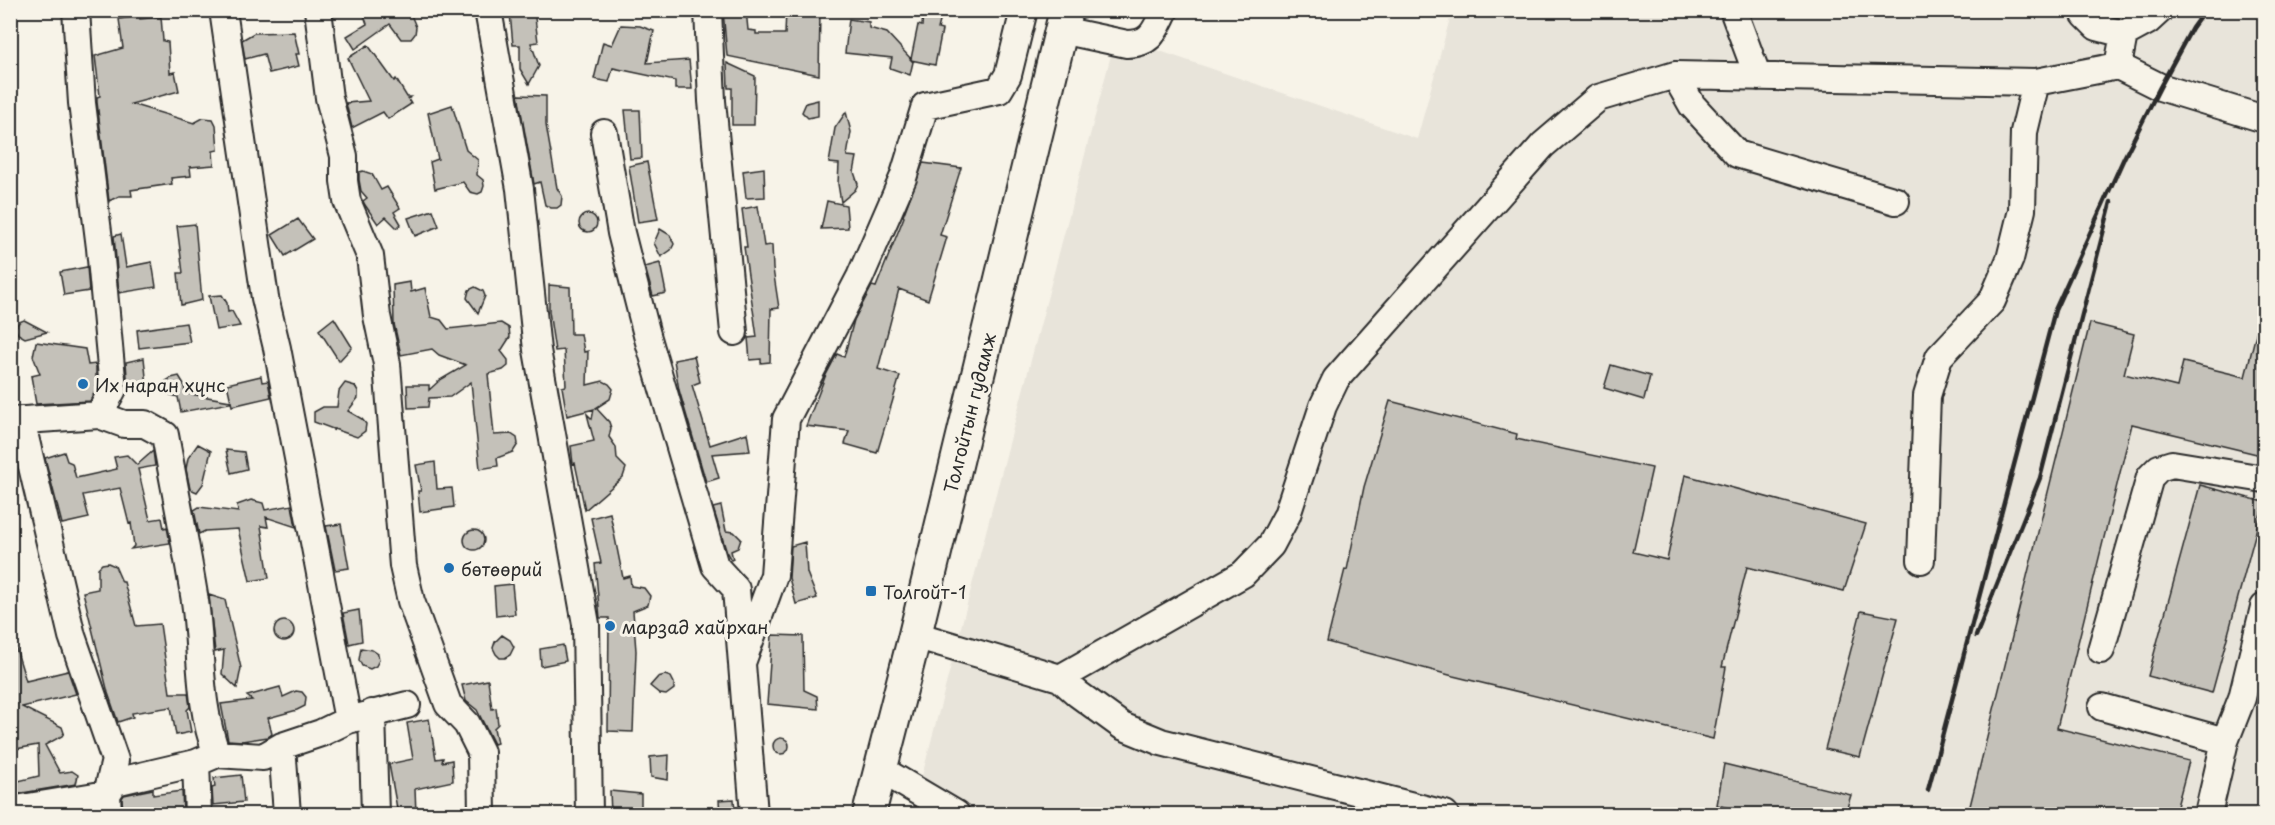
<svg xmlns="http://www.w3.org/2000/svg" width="2275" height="825" font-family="'Playpen Sans',sans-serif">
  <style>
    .built { fill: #e8e4da }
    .building { fill: #c4c1b9; stroke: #2b2b2b; stroke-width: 1.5 }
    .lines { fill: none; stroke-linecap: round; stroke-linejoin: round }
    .minor-casing { stroke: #2b2b2b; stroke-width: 30 }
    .major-casing { stroke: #2b2b2b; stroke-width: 36 }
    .minor { stroke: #f7f3e8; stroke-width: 26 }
    .major { stroke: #f7f3e8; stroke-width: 32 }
    .rail { stroke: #2b2b2b; stroke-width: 4.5 }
    .poi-dot { fill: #1f6fb2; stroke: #f7f3e8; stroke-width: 2 }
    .labels { text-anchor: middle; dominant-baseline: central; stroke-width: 6; stroke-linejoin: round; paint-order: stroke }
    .poi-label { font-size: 18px; fill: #2b2b2b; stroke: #f7f3e8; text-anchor: start }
    .street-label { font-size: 18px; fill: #2b2b2b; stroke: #f7f3e8 }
  </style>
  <rect width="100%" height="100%" fill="#f7f3e8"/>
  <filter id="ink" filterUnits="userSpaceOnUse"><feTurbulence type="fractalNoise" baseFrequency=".0167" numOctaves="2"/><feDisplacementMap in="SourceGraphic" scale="12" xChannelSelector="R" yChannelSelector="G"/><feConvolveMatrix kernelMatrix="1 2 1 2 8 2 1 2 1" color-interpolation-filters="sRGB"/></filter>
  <g filter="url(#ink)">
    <!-- built -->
    <path class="built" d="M1452 11H2264V814H912L1116 36 1417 139Z"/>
    <!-- building -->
    <path class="building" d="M362 10H409L416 27 415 34 411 39H401L390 24 355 49 347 36 367 24Z
      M534 10 538 42 531 43 539 66 529 84 520 69V45H513L510 13Z
      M723 10H746L748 30 756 31V34H785L786 10H820L819 75 727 56Z
      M923 10H943L938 29 942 30 935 65 911 60 913 62 910 75 890 68 892 58 845 53 849 19 869 22V28L887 33 911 59 918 25 922 26Z
      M140 16V19L161 17 163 41 168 42 170 73 175 72 179 91 131 104 194 123 203 118 213 119 216 125 218 150 213 151 214 165 190 167 191 176 171 178 172 184 131 190 132 196H119L109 201 97 102V97L100 96 95 56 123 48 119 19Z
      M621 25 640 26 654 31 647 63 689 60 692 89H675V81L613 68 609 82 594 79 603 42 612 45Z
      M294 32 299 54H296L299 66 269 73 264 54 245 59 242 40 254 33Z
      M368 45 394 81 396 79 407 97H411L408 99 411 104 388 119 383 112 352 128 346 103 369 101 348 58Z
      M727 63 755 76 754 125H732V88H728Z
      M518 95 546 96V125L557 188 562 196 561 205 557 208H551L545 205 540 182 534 184Z
      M818 100V116L808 118 802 112 806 103Z
      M452 105 466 150 478 160 477 175 483 180 484 186 482 192 478 194 470 192 463 182 435 189 430 162 438 159 428 113Z
      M625 110H640L642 158 630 159Z
      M846 112 851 132 847 156 857 157 854 172 858 184 855 190 841 202 838 184 839 164 829 163 835 128Z
      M647 162 658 219 638 222 629 166Z
      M923 163 961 168 940 235 947 237 928 300 899 289 878 369 900 376 877 453 845 444 849 431 806 426 825 377 837 354 844 357 854 320 872 286 876 287 904 217 903 216Z
      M764 168 765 197 746 198 743 171Z
      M363 171 372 174 381 190 387 187 400 208 394 212 401 224 397 228 386 217 378 224 365 205 363 201 367 198 361 191 359 180V172Z
      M827 201 846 205 848 228 821 229Z
      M758 206 764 246 772 245 773 269 779 308 771 309 770 362 761 363V359L750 360 748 338 757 337 744 247H747L742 209Z
      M433 210 439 226 415 236 408 218Z
      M579 223a9 9 0 1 1 18 0a9 9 0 1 1-18 0Z
      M298 219 313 239 285 256 272 235Z
      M195 224 202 300 181 305 178 273H183L177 226Z
      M660 229 670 235 674 244 671 250 661 257 654 243Z
      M121 234 126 267 152 262 156 287 119 293 114 236Z
      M660 263 666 293 653 296 645 267Z
      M87 267 89 291 64 295 60 272Z
      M410 282 411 292 425 288 431 317 441 320 448 329 501 323 509 328 510 337 501 351 508 360V366L503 370 488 374 494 435 511 434 517 438 518 444 513 452 497 458 498 466 480 469 471 382 450 397 429 398 428 407 408 408 407 385H429V390L440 380 466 365 439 355 432 349 401 355 394 324 393 285Z
      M549 285 570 287 571 334H581L584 352 588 351 587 385 603 381 609 384 613 389 610 399 596 408 609 422 611 428 609 437 616 447 617 459 626 468 623 477 585 510 575 463 573 464 571 446 594 441 587 414 592 419 594 409 567 416 562 387 566 386 564 350 555 351 549 311Z
      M475 287 483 291 485 296 478 313 467 298 469 290Z
      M222 295 227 303 228 312 232 311 240 326 216 330 209 296Z
      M334 318 352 347 339 361 319 330Z
      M24 320 47 332 25 338 18 334 15 328 19 322Z
      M2259 322 2265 323V456L2132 424 2057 728 2189 761 2175 814H1968L2090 323 2134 334 2124 374 2177 387 2183 362 2245 377Z
      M186 323 190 342 139 348 137 330Z
      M36 342 85 349 88 365 96 364V389L90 401 36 404 31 376 40 374 33 356Z
      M694 356 700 382 692 385 710 445 747 433 750 451 712 454 719 478 706 482 679 390 674 360Z
      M144 358 147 386H137L128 391 126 362Z
      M1611 365 1650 376 1644 400 1604 388Z
      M179 376 184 384 185 393 230 401V403L181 412 178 397 168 394 160 385 171 378Z
      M261 376 262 382 268 381 271 397 232 406 227 384Z
      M345 383 355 386 358 391V398L348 411 362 419 366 424 365 431 357 437 334 429 333 431V429L314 422V412L323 407H337L339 391Z
      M1390 401 1517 434 1516 439 1652 468 1633 552 1667 560 1685 475 1866 524 1844 591 1747 567 1722 667H1726L1713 739 1453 676 1327 642 1345 569 1347 570 1364 487Z
      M198 444 211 451 203 484 197 492 190 489 186 469 188 458Z
      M226 450 244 452 247 469 231 473Z
      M153 451 155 466 138 469 150 520 162 518 164 528 167 527 170 543 131 549 134 546 131 523 129 524 120 488 83 495 89 518 62 524 45 458 64 452 67 461 72 463 76 478 117 469 114 457 127 455 137 465Z
      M435 462 437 489 452 488 454 507 420 512 418 491H421L416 465Z
      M2200 485 2264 502 2212 693 2148 676Z
      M251 500 263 503 265 510 292 505 296 527 266 517 268 527 261 526 269 578 250 581 238 529 205 531 199 534 194 510 199 507 238 512 237 505Z
      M721 506 726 531 734 532 741 539 738 548 731 551 733 559 731 560 727 553 713 508Z
      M610 513 623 578 630 576 631 586 644 588 650 596 648 605 633 611 636 651 633 732 608 731 609 618H600L595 564 601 563 591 518Z
      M341 524 349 568 335 570 326 526Z
      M464 540a10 10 0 1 1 20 0a10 10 0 1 1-20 0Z
      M805 542 807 573 817 598 796 604 789 578 791 546Z
      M108 563 115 566 122 582H124L136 626 160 624 170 693H188L190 707 187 710 191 732 176 735 171 707 132 713 133 717 118 722 108 693 83 592 98 589V568L102 564Z
      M512 584 515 614 496 616 494 586Z
      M209 595 225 600 241 668 237 688 222 674 224 650 215 652Z
      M359 610 362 641 349 644 343 613Z
      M1861 611 1898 618 1860 757 1825 749Z
      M274 631a10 10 0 1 1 20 0a10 10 0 1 1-20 0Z
      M502 635 510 640 514 647 510 655 505 658H500L496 654 493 648 495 642Z
      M772 635 803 636 804 690 817 696 818 709 767 704Z
      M14 642 26 681 68 671 76 694 22 707 62 727 64 733 62 736 45 745 60 773 72 771 78 775 76 784 10 795V783L39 776 38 745 10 750V643Z
      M563 645 566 661 541 666 540 649Z
      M361 648 372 650 378 654 379 660 376 666 370 669 362 666 359 660Z
      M665 675 671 677 674 683V689L666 695 660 694 650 686 658 677Z
      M488 680 492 709 496 708 498 724 494 728 497 743 494 744 477 710 466 701 462 685Z
      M280 687 283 697 296 691 302 692 306 697 305 706 297 710 268 718 272 734 268 737 242 741 228 740 221 704 252 700 247 696Z
      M429 719 436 759 443 758 442 762 452 760 453 781 415 789 416 814H398L389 764 413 759 407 723Z
      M773 746a8 8 0 1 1 16 0a8 8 0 1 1-16 0Z
      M669 755 668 780 651 777 650 757Z
      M1724 764 1851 795 1845 814H1752L1717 805Z
      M241 775 244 802 213 805 212 788 215 787 214 778Z
      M153 789V795L182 791 183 814H123L122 798 124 795Z
      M610 791 641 794V813L611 814Z
      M734 799 735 814H720L719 800Z"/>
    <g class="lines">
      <defs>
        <path id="minor" d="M223 10 265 298 277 348 348 720
          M318 10 329 98 344 156V181L347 201 370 256 377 316 387 364 403 566 411 601 448 704 467 724 481 752 482 814
          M488 10 520 189 537 350 586 624 589 814
          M708 10 712 101 734 332
          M1733 10 1758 77
          M2084 10 2085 15 2097 27 2124 34
          M1061 30 1127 44C1152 44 1155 30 1165 10
          M2118 66 2124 34 2148 21 2160 10
          M1675 75 1692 105 1737 154 1896 201
          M604 133 621 233 647 335 715 566 736 589 754 814
          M99 415 124 424H145L165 435C175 490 186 545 195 601 202 652 198 706 217 754
          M21 420 72 636 115 760 107 794 108 814
          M10 421 99 415 113 389 100 248 82 103 76 10
          M1921 560 1927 396 1939 357 1992 301 2010 259 2022 210 2024 132 2036 82
          M915 635 1060 678 1078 694 1122 726 1161 742 1445 814
          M2101 650 2150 477 2159 468 2172 464 2264 479
          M743 660 774 575 786 419 860 277 903 178 925 106 999 90 1008 75 1024 10
          M1060 678 1243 574 1271 545 1287 515 1323 406 1336 379 1543 145 1598 98 1675 75 2036 82 2118 66 2160 87 2264 119
          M2102 707 2225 741
          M372 713 375 814
          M282 746 287 814
          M196 763 198 814
          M880 769 956 814
          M10 810 107 794 115 782 196 763 217 754 263 757 282 746 321 733 348 720 407 705
          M2208 814 2225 741 2242 698 2264 607"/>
        <path id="major" d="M869 814 915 635 1066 10"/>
      </defs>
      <!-- minor casing -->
      <use href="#minor" class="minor-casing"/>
      <!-- major casing -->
      <use href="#major" class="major-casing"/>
      <!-- minor -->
      <use href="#minor" class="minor"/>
      <!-- major -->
      <use href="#major" class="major"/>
      <!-- rail -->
      <path class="rail" d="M1976 636 2040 478 2111 202
        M1928 790 2055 310 2124 158 2160 87 2192 28 2205 10"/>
    </g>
  </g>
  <!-- markers -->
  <g class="poi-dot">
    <circle cx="83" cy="384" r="6"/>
    <circle cx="449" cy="568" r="6"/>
    <rect x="865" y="585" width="12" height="12" rx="3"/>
    <circle cx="610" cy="626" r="6"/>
  </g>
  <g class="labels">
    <!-- poi labels -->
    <g class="poi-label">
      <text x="95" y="384">Их наран хүнс</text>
      <text x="461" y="568">бөтөөрий</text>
      <text x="883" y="591">Толгойт-1</text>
      <text x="622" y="626">марзад хайрхан</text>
    </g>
    <!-- street labels -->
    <g class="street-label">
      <text transform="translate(969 413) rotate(-76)">Толгойтын гудамж</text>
    </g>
  </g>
  <!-- margin -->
  <rect width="2275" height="825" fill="none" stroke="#f7f3e8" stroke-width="36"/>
  <rect x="18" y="18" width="2239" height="789" fill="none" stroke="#2b2b2b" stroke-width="2" filter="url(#ink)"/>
</svg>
